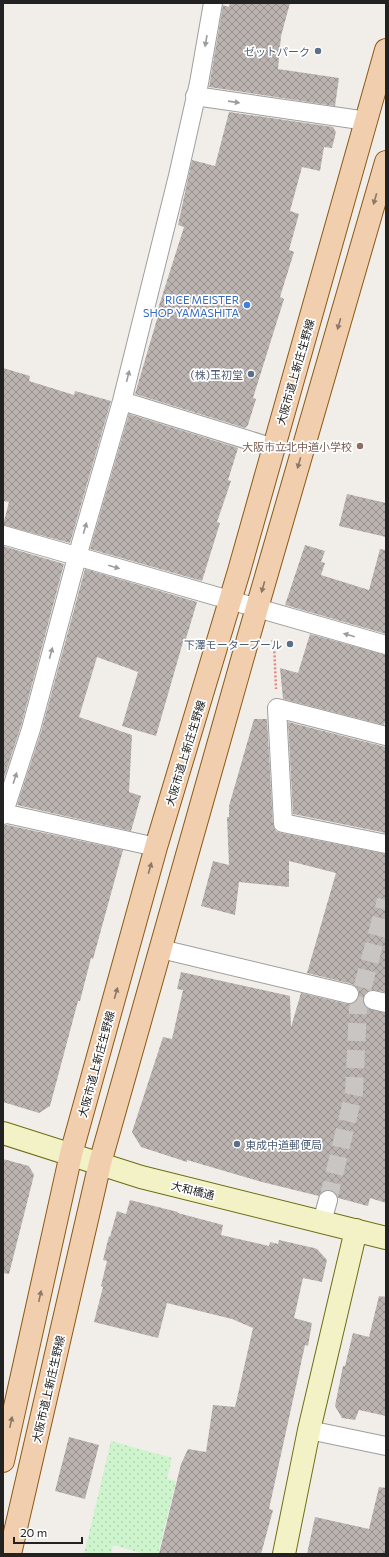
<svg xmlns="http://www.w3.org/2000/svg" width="389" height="1557" font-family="Commissioner,'Noto Sans JP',sans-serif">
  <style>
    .park { fill: url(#park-dots) }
    .building { fill: url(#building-cross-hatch) }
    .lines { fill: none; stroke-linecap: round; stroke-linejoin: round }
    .street-tunnel { stroke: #c8c5c2; stroke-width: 18; stroke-dasharray: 18 9; stroke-linecap: butt }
    .street-casing { stroke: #9f9f9f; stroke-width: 20 }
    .secondary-casing { stroke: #6c6e14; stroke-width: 24 }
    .primary-casing { stroke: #8c5914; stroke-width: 24 }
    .path { stroke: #e98482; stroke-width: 2.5; stroke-dasharray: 2 2; stroke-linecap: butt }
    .street { stroke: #fff; stroke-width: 18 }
    .secondary { stroke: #f3f1c6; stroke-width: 22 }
    .primary { stroke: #f1ceae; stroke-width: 22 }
    .oneway { fill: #9c9c9c }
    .oneway2 { fill: #8a7868 }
    .service-dot { fill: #5c6f8a; stroke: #fff; stroke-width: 1.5 }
    .shop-dot { fill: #3f7fe0; stroke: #fff; stroke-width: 1.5 }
    .education-dot { fill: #8d6e63; stroke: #fff; stroke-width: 1.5 }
    .labels { text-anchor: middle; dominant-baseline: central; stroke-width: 3.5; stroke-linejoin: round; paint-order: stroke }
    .service-label { font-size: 11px; fill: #4e5e75; stroke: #fff; text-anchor: end }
    .shop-label { font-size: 11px; fill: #366cbe; stroke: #fff; text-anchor: end }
    .street-label { font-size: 11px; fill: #222; stroke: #fff }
    .education-label { font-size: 11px; fill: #785e54; stroke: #fff; text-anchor: end }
  </style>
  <defs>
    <pattern id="park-dots" width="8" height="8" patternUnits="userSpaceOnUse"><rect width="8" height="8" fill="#cef4ce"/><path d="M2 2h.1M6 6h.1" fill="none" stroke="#b1d1b1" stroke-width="1.8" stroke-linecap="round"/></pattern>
    <pattern id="building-cross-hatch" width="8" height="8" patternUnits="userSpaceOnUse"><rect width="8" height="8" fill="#bab3b0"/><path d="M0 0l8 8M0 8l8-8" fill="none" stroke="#97918f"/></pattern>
  </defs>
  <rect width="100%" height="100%" fill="#f1eeea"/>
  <!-- park -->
  <path class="park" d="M111 1441 172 1458 167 1479 176 1481 158 1554H144L113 1545 111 1554H84Z"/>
  <!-- building -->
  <path class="building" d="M230 3H290L281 36 278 69 339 78 335 106 209 87 223 5 229 7Z
    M229 112 333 127 336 132 332 148 324 147 320 171 302 167 290 211 299 214 289 250 294 252 280 297 284 299 253 398 256 399 248 425 245 428 135 394 160 309H158L184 227 178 225 192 160 215 166Z
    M3 368 30 376 29 381 74 395 75 391 111 401 70 543 3 525 9 502 3 501Z
    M129 414 238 448 228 480 231 481 217 522 220 523 202 581 90 549Z
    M347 494 386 503V537L339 526Z
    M305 545 325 551 321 562 325 563 321 575 369 590 380 549 386 550V634L285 605Z
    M3 546 64 564 21 726 3 781Z
    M85 569 197 602 185 642H183L156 736 122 726 138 672 97 657 79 717 132 735 129 792 141 796 131 831 17 805 41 732Z
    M310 634 386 655V718L384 725 283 699 280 668 298 673Z
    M254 719H267L273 824 276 831 281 833 386 854V992L370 990 366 993 363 998V1003L366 1008 386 1013V1203L370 1198 368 1206 338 1198 335 1192 330 1190H325L319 1196 262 1182 187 1160V1162L141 1147 132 1132 163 1037 172 1039 183 990 177 989 181 972 290 996 291 1027 301 993 347 1004H352L356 1001 359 997V991L356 987 352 984 307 973 336 873 289 861V887L239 882 235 915 201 906 213 861 229 865 227 817H229V806Z
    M288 722 386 747V833L293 814Z
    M3 825H7L123 850 93 959 91 958 80 1001H78L50 1106 39 1113 3 1102Z
    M3 1159 29 1166 34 1175 9 1274 3 1273Z
    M130 1200 178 1212V1213L223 1225 221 1235 269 1246 270 1242 278 1244 279 1240 314 1248 317 1249 327 1260 322 1282 303 1278 294 1318 312 1323 308 1346 305 1345 269 1509 273 1510 261 1554H159L181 1464 188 1449 206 1452 213 1405 235 1407 253 1328 232 1319 167 1303 158 1338 94 1322 103 1287 101 1286 107 1261 103 1260 109 1236 110 1237 117 1211 126 1214Z
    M379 1296 386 1297V1416L359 1410 355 1420 342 1418 335 1406 343 1366H345L353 1333 369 1337Z
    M69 1437 99 1445 85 1499 55 1491Z
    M379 1487 386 1488V1554H307L315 1517 369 1529Z"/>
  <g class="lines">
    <!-- street-tunnel -->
    <path class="street-tunnel" d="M328 1200 354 1092 358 1009 360 997 386 900"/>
    <defs>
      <path id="street" d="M195 96 367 121
        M122 401 274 448
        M3 535 386 645
        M386 736 277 708 283 823 386 844
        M3 813 156 847
        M3 815 31 729 77 557 122 401 178 176 199 83 213 3
        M161 949 349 994
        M373 1000 386 1003
        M322 1222 328 1200
        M309 1430 386 1446"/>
      <path id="secondary" d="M3 1133 141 1177 386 1238
        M284 1554 309 1430 356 1230"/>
      <path id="primary" d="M3 1461 71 1154 156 847 239 571 386 50
        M10 1554 100 1163 248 639 386 162"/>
    </defs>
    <!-- street casing -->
    <use href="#street" class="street-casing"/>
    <!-- secondary casing -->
    <use href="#secondary" class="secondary-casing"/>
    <!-- primary casing -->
    <use href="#primary" class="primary-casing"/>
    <!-- path -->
    <path class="path" d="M272 640 274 643 276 689"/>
    <!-- street -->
    <use href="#street" class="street"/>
    <!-- secondary -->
    <use href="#secondary" class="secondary"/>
    <!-- primary -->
    <use href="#primary" class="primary"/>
  </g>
  <!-- one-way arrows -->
  <defs><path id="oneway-solid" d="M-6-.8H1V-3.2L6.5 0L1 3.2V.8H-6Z"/></defs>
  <g class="oneway">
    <use href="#oneway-solid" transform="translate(206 41) rotate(100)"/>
    <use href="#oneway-solid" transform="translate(234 102) rotate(8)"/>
    <use href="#oneway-solid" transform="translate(128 376) rotate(-76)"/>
    <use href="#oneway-solid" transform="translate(85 528) rotate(-74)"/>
    <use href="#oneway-solid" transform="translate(114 567) rotate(16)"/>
    <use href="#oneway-solid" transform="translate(349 635) rotate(-164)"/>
    <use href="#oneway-solid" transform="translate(51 653) rotate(-75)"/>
    <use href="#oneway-solid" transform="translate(15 778) rotate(-72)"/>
  </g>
  <g class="oneway2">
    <use href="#oneway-solid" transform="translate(375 199) rotate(106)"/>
    <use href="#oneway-solid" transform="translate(339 324) rotate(106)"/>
    <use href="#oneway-solid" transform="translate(299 463) rotate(106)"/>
    <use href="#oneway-solid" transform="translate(263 587) rotate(106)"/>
    <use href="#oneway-solid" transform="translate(150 868) rotate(-74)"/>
    <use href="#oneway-solid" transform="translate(116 993) rotate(-74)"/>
    <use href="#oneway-solid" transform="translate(40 1296) rotate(-78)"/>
    <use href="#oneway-solid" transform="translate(11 1422) rotate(-78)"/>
  </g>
  <!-- markers -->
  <g class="service-dot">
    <circle cx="318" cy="51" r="4"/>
    <circle cx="251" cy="374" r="4"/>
    <circle cx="290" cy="644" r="4"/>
    <circle cx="237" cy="1144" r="4"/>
  </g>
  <circle class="shop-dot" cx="247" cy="305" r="4"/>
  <circle class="education-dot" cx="360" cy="446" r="4"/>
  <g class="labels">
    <!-- service labels -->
    <g class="service-label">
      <text x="310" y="51">ゼットパーク</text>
      <text x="243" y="374">(株)玉初堂</text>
      <text x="282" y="644">下澤モータープール</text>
      <text x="245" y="1144" text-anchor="start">東成中道郵便局</text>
    </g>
    <!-- shop labels -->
    <g class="shop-label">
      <text x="239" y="299">RICE MEISTER<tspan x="239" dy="13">SHOP YAMASHITA</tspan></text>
    </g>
    <!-- street labels -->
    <g class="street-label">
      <text transform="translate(295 372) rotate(-74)">大阪市道上新庄生野線</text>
      <text transform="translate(185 753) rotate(-73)">大阪市道上新庄生野線</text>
      <text transform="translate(96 1064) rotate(-75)">大阪市道上新庄生野線</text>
      <text transform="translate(193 1190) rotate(14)">大和橋通</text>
      <text transform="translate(48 1389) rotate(-77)">大阪市道上新庄生野線</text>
    </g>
    <!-- education labels -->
    <g class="education-label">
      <text x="352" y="446">大阪市立北中道小学校</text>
    </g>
  </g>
  <!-- border -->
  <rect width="389" height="1557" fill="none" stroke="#222222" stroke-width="8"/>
  <!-- scale -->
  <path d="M14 1537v6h68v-6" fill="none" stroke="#222222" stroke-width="2"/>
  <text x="20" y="1537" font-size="12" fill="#222222" stroke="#ffffff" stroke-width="3" paint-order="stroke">20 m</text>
</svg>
